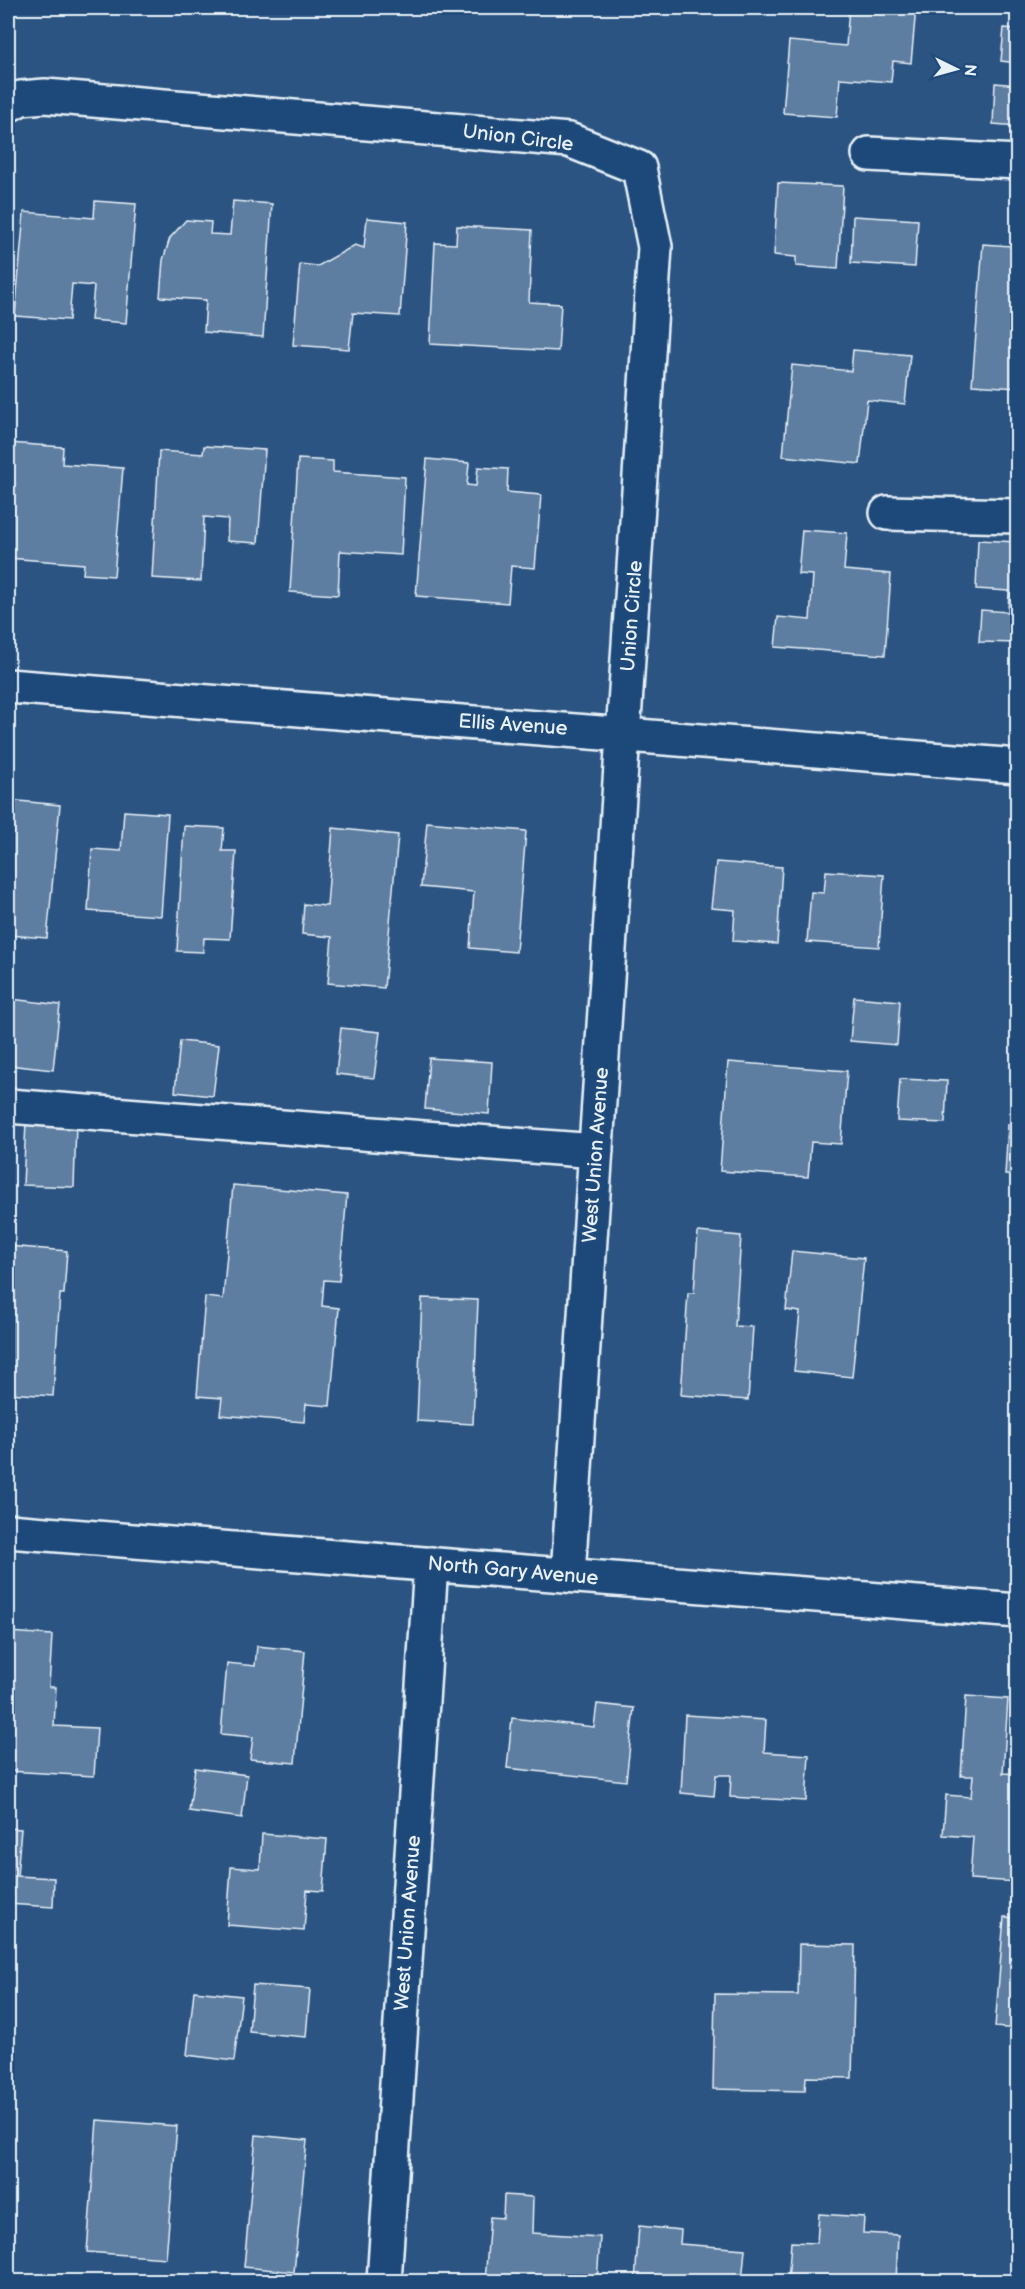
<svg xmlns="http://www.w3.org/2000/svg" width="1025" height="2289" font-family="'Balsamiq Sans',sans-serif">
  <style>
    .building { fill: #5d7da1; stroke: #e8f1f8; stroke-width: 1.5 }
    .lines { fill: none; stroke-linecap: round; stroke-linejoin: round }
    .minor-casing { stroke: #e8f1f8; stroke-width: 38 }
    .minor { stroke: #1f4a7a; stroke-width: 33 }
    .labels { text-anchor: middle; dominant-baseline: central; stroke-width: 6; stroke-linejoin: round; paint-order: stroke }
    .street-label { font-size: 20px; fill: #e8f1f8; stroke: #1f4a7a }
  </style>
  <rect width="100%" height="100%" fill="#2b5482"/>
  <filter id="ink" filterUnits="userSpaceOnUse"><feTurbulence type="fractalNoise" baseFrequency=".0167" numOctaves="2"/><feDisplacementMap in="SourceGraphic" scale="12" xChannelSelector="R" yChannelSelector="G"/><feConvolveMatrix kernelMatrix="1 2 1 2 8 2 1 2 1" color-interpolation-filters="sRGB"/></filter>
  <g filter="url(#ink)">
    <!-- building -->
    <path class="building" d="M849 8H916L911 63 893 61 891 82 840 78 837 117 783 113 789 41 846 46Z
      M1004 28 1018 29V63L1001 61Z
      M995 83 1018 85V126L993 124Z
      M778 183 843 186 838 269 796 266V257L774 255Z
      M95 201 136 204 126 323 91 320 94 286 72 284 69 320 15 316 24 212 94 218Z
      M233 201 272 204 263 337 204 332 206 300 160 297 163 260 170 238 186 220 211 222 210 234 230 235Z
      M853 216 918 220 915 267 851 263Z
      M367 218 407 222 400 316 353 313 349 349 293 345 300 264 318 266 355 245 364 248Z
      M457 226 532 230 529 302 561 304 558 351 430 344 435 243 456 244Z
      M1012 236H1018V388L972 385 983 244 1011 246Z
      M853 350 910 355 905 404 867 400 860 464 783 456 792 365 851 371Z
      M9 443 63 447 62 464 123 468 114 576 83 574 84 564 8 558Z
      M204 446 265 450 258 543 227 541 228 519 204 517 201 581 152 578 159 451 203 454Z
      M298 459 333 461V472L405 477 401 555 340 551 338 595 290 592Z
      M427 459 469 463 467 485 476 486 478 467 508 469 507 492 541 495 535 568 511 566 508 603 416 596Z
      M802 530 847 533 844 570 891 574 885 655 775 647 778 617 810 620 813 575 798 574Z
      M978 540 1018 542V643L979 642 981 610 1008 612 1009 591 976 589Z
      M8 800 60 805 47 938 8 935Z
      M124 811 168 814 161 916 88 911 92 849 121 851Z
      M427 822 526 831 516 952 470 948 474 892 421 887Z
      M184 826 224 828 222 851H236L230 939 204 938 203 952 177 951Z
      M333 828 398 835 384 988 328 983 332 937 302 934 304 904 327 906Z
      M716 862 782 867 777 944 733 941 735 910 711 908Z
      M826 871 884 875 879 947 807 942 811 892 824 893Z
      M854 997 900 1001 897 1045 850 1041Z
      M11 999 60 1005 53 1070 8 1065V1032Z
      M341 1028 380 1032 374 1078 336 1074Z
      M180 1041 219 1045 213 1096 175 1092Z
      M429 1058 492 1062 489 1114 425 1109Z
      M728 1062 847 1071 841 1144 811 1142 808 1177 720 1171Z
      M900 1079 947 1081 945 1123 897 1121Z
      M26 1122 76 1124 74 1187 23 1185Z
      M1008 1124 1018 1125V1176L1005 1175Z
      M233 1185 347 1195 339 1281 324 1280 322 1306 339 1308 330 1406 306 1404 304 1422 220 1415 222 1398 197 1396 205 1297 223 1299Z
      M698 1232 741 1236 735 1326 753 1327 748 1400 681 1395 688 1293H694Z
      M8 1246 67 1251 64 1294H60L53 1396 8 1393Z
      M792 1251 864 1258 852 1377 794 1371 800 1312 786 1310Z
      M422 1298 478 1300 473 1424 417 1421Z
      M8 1632 52 1635 49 1687H56L54 1726 97 1728 94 1776 8 1771Z
      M257 1646 305 1651 295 1763 250 1759 253 1737 221 1734 227 1663 255 1666Z
      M966 1696 1008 1699 1003 1773 1018 1774V1882L970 1879 973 1837 943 1835 946 1795 971 1797 973 1776H961Z
      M597 1704 634 1708 626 1781 507 1768 512 1718 594 1727Z
      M685 1715 766 1720 764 1752 809 1755 806 1801 730 1797 731 1775H716L714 1796 681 1793Z
      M195 1768 247 1775 242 1818 189 1811Z
      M8 1828 21 1829 17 1876 54 1878 53 1907 8 1904Z
      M262 1834 327 1839 323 1891 307 1890 304 1931 227 1925 231 1867 260 1869Z
      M1004 1917 1018 1918V2029L995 2027Z
      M799 1944 855 1945 852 2078 806 2077 805 2091 713 2089 715 1994 798 1995Z
      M253 1985 310 1989 306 2037 249 2032Z
      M194 1991 242 1996 234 2061 187 2055Z
      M97 2120 177 2126 166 2258 87 2252Z
      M256 2135 307 2140 294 2272 244 2267Z
      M504 2195 533 2197 532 2233 600 2237 597 2282H485L490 2217 503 2218Z
      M819 2214 864 2217 863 2233 898 2235 896 2282H788L791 2242 817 2243Z
      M639 2226 681 2230 680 2244 745 2249 742 2282H635Z"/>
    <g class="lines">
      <defs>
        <path id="minor" d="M8 105 21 98 45 96 569 140 639 168 655 247 568 1575
          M869 154 1018 162
          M887 513 1018 516
          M8 686 1018 766
          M8 1106 596 1151
          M8 1531 1018 1611
          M384 2282 431 1564"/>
      </defs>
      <!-- minor casing -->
      <use href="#minor" class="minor-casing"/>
      <!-- minor -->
      <use href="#minor" class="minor"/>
    </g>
  </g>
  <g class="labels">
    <!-- street labels -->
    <g class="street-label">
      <text transform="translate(518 138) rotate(7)">Union Circle</text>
      <text transform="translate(632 616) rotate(-86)">Union Circle</text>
      <text transform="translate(513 725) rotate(4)">Ellis Avenue</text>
      <text transform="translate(596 1155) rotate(-86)">West Union Avenue</text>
      <text transform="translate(513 1571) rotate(5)">North Gary Avenue</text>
      <text transform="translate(408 1923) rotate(-86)">West Union Avenue</text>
    </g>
  </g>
  <!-- margin -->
  <rect width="1025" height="2289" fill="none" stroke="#1f4a7a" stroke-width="30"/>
  <rect x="15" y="15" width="995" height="2259" fill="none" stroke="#e8f1f8" stroke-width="2" filter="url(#ink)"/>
  <!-- north arrow -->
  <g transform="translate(956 69) rotate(95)" stroke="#1f4a7a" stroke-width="4.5" paint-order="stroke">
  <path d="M0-4.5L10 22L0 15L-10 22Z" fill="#e8f1f8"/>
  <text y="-9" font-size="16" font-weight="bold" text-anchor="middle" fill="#e8f1f8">N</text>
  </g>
</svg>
